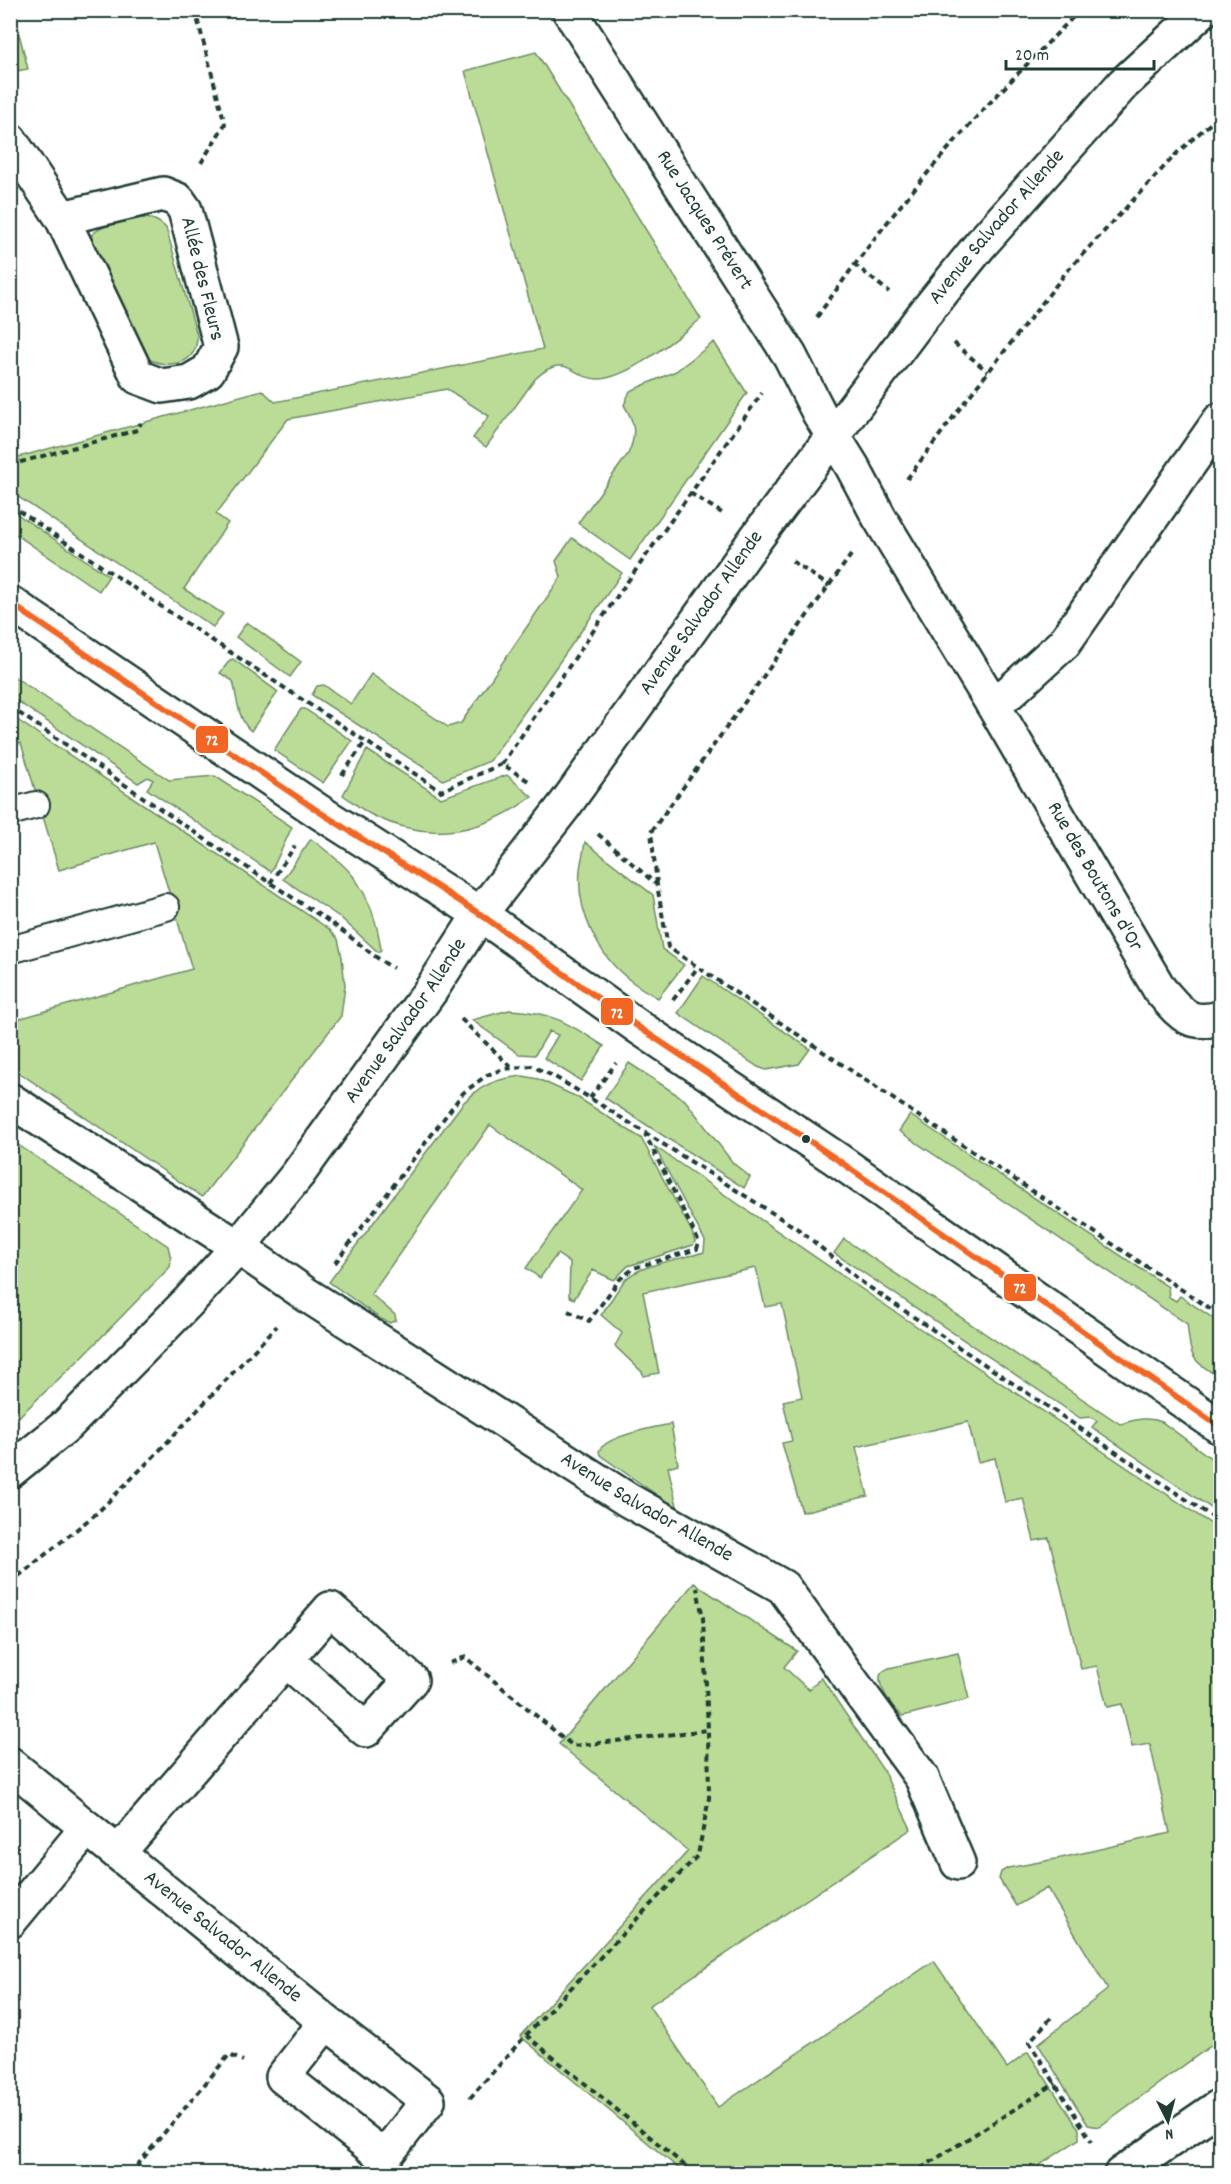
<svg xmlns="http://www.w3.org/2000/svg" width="1231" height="2184" font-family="Dekko,sans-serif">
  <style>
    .green { fill: #badc96; stroke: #6c8c65; stroke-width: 1.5 }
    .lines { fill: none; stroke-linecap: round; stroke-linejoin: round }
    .service-casing { stroke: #1f3d34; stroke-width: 30 }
    .minor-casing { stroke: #1f3d34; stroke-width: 38 }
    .tertiary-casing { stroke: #1f3d34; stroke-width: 38 }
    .primary-casing { stroke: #1f3d34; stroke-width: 38 }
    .path { stroke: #1f3d34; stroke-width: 4; stroke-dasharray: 6 4.5; stroke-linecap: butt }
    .service { stroke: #fff; stroke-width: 26 }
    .minor { stroke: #fff; stroke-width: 33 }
    .tertiary { stroke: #fff; stroke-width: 33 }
    .primary { stroke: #fff; stroke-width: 33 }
    .bus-1-casing { stroke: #fff; stroke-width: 10 }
    .bus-1 { stroke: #f26522; stroke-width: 6 }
    .bus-dot { fill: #1f3d34; stroke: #fff; stroke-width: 2 }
    .labels { text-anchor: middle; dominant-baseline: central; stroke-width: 6; stroke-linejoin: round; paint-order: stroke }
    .street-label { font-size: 21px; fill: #1f3d34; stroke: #fff }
    .line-badge { stroke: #fff; stroke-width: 2 }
    .badge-label { font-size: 16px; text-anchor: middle; font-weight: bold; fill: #fff }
  </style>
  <rect width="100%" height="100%" fill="#fff"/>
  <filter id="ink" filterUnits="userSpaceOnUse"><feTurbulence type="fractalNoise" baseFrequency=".0167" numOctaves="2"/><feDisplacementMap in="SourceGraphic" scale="12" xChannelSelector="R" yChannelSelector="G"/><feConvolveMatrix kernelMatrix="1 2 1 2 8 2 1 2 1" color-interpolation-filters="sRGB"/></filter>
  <g filter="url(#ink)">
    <!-- green -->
    <path class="green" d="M13 10 28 69 11 72 10 11Z
      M536 52 701 319C676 338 630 378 598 379 572 379 567 349 535 379L486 447 473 438 489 416 447 389 288 419 216 514 228 523 184 589 223 614 213 627 11 492V459L262 390 275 402 543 349 465 71Z
      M141 218C152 218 158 220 166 228L197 335C198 365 170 369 148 359L92 262C91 256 87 248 88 242 92 224 126 222 141 218Z
      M714 342 747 393 630 560 578 523 628 454C637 435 635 422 624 405L630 391 676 371Z
      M11 510 109 576 99 591 11 531Z
      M572 538 622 573 490 761 443 780 312 695 317 686 324 685 351 704 371 674 448 727 461 723 561 577 556 561Z
      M247 622 301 662 290 677 236 637Z
      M233 659 278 692 251 731C238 721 237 697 233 681L220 673 230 660Z
      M10 674 169 780 215 776 292 827 271 872 147 789 153 780 148 777 138 783 11 697Z
      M301 709H305L352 741 323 783 274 750Z
      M10 715 329 929 338 939 342 957 345 986 341 1016 202 1197 11 1067V1021L192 969 154 842 59 870 21 743 11 746Z
      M367 750 441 798 507 775 532 797C483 833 430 843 374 816 363 811 353 802 343 795Z
      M311 839C326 850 342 862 353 876 369 897 378 925 381 950L378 952 341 918 283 879Z
      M585 842 653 895 662 949 684 965 658 998C649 993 639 987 631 981 598 956 576 911 580 870 581 860 584 851 585 842Z
      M703 976 810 1049 799 1064 766 1070 758 1067 678 1013Z
      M509 1010C552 1012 568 1023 604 1046L581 1081 544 1058 558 1035 549 1031 535 1055 519 1054 472 1020Z
      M629 1063 685 1100 733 1163 750 1177 744 1188 605 1098Z
      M523 1076 538 1079 577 1097 641 1138 692 1232 695 1242 693 1245 628 1266 614 1280 593 1270 574 1299 569 1296 570 1263 557 1254 540 1278 526 1268 582 1190 490 1125 371 1294 395 1315 396 1320 390 1323 381 1319 329 1282 463 1103C481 1085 498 1078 523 1076Z
      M910 1115 1168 1287 1169 1297 1176 1301 1180 1296 1220 1323V1378C1189 1357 1192 1361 1187 1324L899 1131Z
      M11 1140 168 1246 171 1259 170 1267 82 1357 11 1424Z
      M654 1146 882 1303 1220 1530V2039L1099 2127 1088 2125 1038 2044 1107 1990V1987L1047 1888 1016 1906 999 1879 1001 1872 1008 1868 1061 1858 1170 1833 1150 1744 1132 1747 1122 1704 1107 1707 1097 1666 1081 1669 1049 1538 1034 1541 1023 1498 1005 1502 995 1458 978 1462 968 1422 856 1447 868 1496 802 1512 782 1443 792 1441 783 1401 802 1397 782 1304 765 1307 756 1268 643 1292 659 1373 644 1376 642 1372 615 1346 622 1333 601 1315C609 1304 616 1291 625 1280 640 1264 683 1259 704 1252L705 1241Z
      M844 1239 1120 1424C1135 1420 1147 1416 1162 1422L1220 1465V1514L1092 1427 1097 1421 1091 1417 1080 1418 834 1253Z
      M671 1424 678 1464 668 1467 678 1510 600 1455 599 1451C605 1436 655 1427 671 1424Z
      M694 1583 797 1651 784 1667 809 1690 821 1677 883 1770 911 1829 649 2006 718 2107 934 1961 1007 2068 1028 2052 1079 2129V2139L1028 2173H684L520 2036 688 1851 559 1744Z
      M958 1653 969 1699 903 1716C895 1712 875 1684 881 1674 882 1671 885 1670 889 1668Z"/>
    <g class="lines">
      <defs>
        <path id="service" d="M10 812 36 805
          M10 950 166 907"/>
        <g id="minor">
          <path id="s1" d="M569 10 790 356 819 413 852 466 879 517 992 703"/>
          <path d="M10 140 62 218 138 377 162 386 189 382 208 371 221 347 185 210 178 200 163 194 62 218"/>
          <path id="s2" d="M1220 420 1064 643 1010 692 992 703 1160 990C1180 1012 1187 1027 1220 1018"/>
          <path id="s3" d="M10 1100 238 1247 307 1295 628 1500 783 1587 922 1778 958 1863"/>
          <path id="s4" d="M10 1471 67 1425 189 1301 238 1247 298 1174 431 990 480 914 565 805 757 537 922 317 980 245 1123 84 1203 10"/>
          <path d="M10 1764 87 1828 10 1921"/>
          <path id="s5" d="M87 1828 326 2022 428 2101 384 2157 283 2077 326 2022"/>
          <path d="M118 1853 330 1609 411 1680 366 1730 286 1660"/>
        </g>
        <path id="tertiary" d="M10 603 318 811 480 914 640 1028 835 1158 1220 1427"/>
        <path id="primary" d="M1121 2174 1220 2106"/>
      </defs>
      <!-- service casing -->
      <use href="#service" class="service-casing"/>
      <!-- minor casing -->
      <use href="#minor" class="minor-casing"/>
      <!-- tertiary casing -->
      <use href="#tertiary" class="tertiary-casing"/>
      <!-- primary casing -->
      <use href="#primary" class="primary-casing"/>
      <!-- path -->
      <path class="path" d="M195 10 225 124 201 163
        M854 264 889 292
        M817 317C868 244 924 174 984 109 1015 76 1048 43 1080 10
        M954 343 988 372
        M10 465 137 430 141 423
        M907 479 960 408 1068 270 1178 152 1220 115
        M690 493 722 513
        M10 505 198 631 441 791 502 764 530 782
        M792 561 829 586
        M10 707C116 778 220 851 327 920 350 935 369 954 393 968
        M502 764 618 595 762 393
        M342 775 365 742
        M598 834 657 885 668 947 914 1113 1220 1315
        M270 883 295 846
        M657 884 651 832 851 555
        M673 1000 698 967
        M461 1019 512 1068
        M590 1098 616 1063
        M335 1263 463 1093 487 1075 504 1069 532 1066 555 1077 590 1098 801 1231 863 1283 1220 1522
        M568 1311 589 1321 620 1279 634 1268 697 1249 699 1242 645 1134
        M10 1583 97 1513 156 1454 277 1326
        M450 1663 465 1657 573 1746 708 1730
        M1051 2018 1029 2042 1092 2142
        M526 2035 695 2174
        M470 2098 526 2035 698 1855 709 1798 708 1730 703 1618 697 1588
        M130 2174 229 2055 243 2061
        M912 2174 1056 2083"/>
      <!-- service -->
      <use href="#service" class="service"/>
      <!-- minor -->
      <use href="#minor" class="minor"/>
      <!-- tertiary -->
      <use href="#tertiary" class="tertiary"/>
      <!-- primary -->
      <use href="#primary" class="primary"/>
      <defs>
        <path id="bus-1" d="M10 603 318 811 480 914 640 1028 835 1158 1220 1427"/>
      </defs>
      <!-- bus-1 casing -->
      <use href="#bus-1" class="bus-1-casing"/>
      <!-- bus-1 -->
      <use href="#bus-1" class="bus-1"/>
    </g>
  </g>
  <!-- markers -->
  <circle class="bus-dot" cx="806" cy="1139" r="5"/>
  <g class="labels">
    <!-- street labels -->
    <g class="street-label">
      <text stroke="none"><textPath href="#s1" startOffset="250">Rue Jacques Prévert</textPath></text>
      <text stroke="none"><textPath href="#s4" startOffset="1592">Avenue Salvador Allende</textPath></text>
      <text transform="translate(201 279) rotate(76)">Allée des Fleurs</text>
      <text stroke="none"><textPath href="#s4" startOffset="1106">Avenue Salvador Allende</textPath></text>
      <text stroke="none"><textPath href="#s2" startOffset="568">Rue des Boutons d'Or</textPath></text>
      <text stroke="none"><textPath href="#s4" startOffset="602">Avenue Salvador Allende</textPath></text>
      <text stroke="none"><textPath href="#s3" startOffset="756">Avenue Salvador Allende</textPath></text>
      <text stroke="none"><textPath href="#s5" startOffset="174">Avenue Salvador Allende</textPath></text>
    </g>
  </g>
  <g class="line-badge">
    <rect x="195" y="725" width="34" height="29" rx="6" fill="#f26522"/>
    <rect x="600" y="997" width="34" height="29" rx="6" fill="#f26522"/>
    <rect x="1003" y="1273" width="34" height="29" rx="6" fill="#f26522"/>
  </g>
  <g class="badge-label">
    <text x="212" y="745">72</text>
    <text x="617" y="1018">72</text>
    <text x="1020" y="1293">72</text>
  </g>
  <!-- margin -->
  <rect width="1231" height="2184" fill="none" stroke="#fff" stroke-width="36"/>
  <rect x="18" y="18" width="1195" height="2148" fill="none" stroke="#1f3d34" stroke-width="2" filter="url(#ink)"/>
  <!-- north arrow -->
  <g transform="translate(1168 2121) rotate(174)" stroke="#ffffff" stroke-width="4.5" paint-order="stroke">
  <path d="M0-4.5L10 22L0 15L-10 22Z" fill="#1f3d34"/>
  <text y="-9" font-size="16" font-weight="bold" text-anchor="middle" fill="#1f3d34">N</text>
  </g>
  <!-- scale -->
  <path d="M1006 60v9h148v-9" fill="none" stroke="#1f3d34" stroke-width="3"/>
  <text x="1015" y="60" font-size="18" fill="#1f3d34" stroke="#ffffff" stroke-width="4.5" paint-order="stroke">20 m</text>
</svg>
